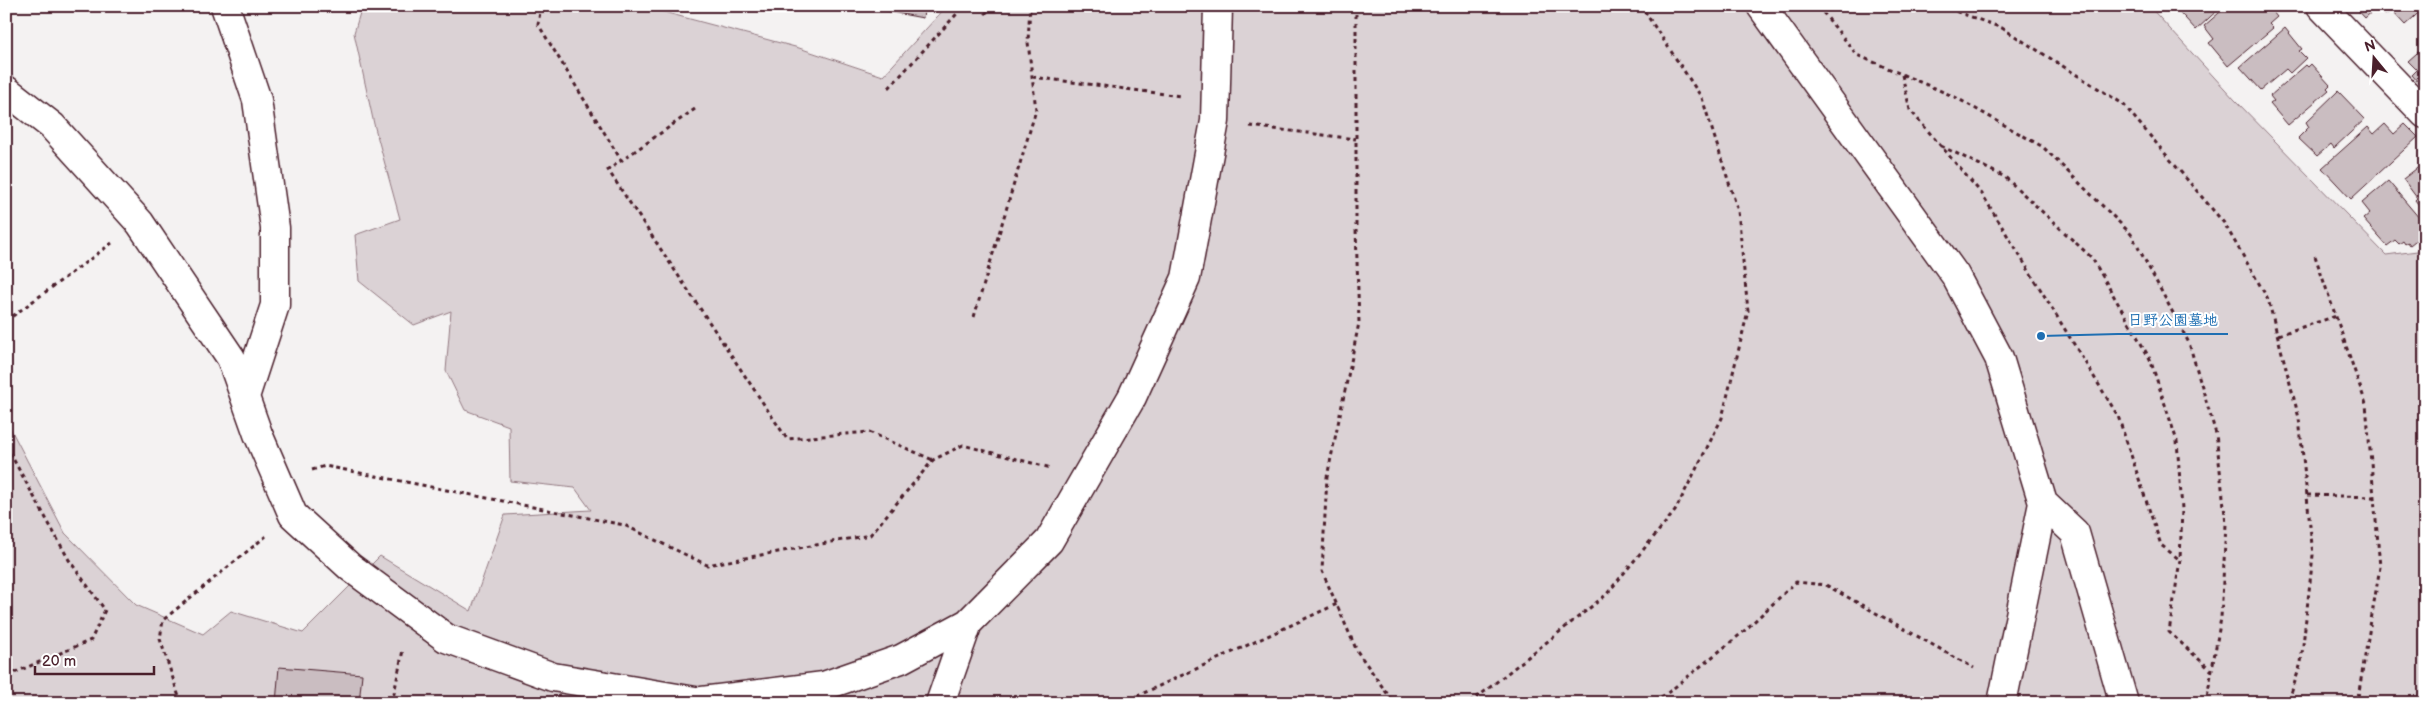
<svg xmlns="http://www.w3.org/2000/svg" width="2431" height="709" font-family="'Balsamiq Sans','Klee One',sans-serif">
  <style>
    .green { fill: #dbd2d5; stroke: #927880 }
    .building { fill: #cabdc1; stroke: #4a1f2b }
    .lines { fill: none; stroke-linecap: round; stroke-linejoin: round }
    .minor-casing { stroke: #4a1f2b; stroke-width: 31 }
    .path { stroke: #4a1f2b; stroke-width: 3; stroke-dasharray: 4 4; stroke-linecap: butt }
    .minor { stroke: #fff; stroke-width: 28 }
    .leader { fill: none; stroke: #1f6fb2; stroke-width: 2 }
    .callout-dot { fill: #1f6fb2; stroke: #fff; stroke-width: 2 }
    .callout-label { font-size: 15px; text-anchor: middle; font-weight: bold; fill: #1f6fb2; stroke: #fff; stroke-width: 4; stroke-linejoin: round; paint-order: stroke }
  </style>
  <rect width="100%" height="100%" fill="#f4f2f2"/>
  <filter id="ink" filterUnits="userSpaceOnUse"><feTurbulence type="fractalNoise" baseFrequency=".02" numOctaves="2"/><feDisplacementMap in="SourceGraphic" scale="10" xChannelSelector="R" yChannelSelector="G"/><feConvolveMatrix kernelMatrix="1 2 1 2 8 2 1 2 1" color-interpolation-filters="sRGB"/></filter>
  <g filter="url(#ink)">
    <!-- green -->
    <path class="green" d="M362 6H641L799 48 883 76 947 6H2149L2235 100 2386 255 2425 250V703H6V420L65 533 136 605 203 634 231 611 303 633 380 556 471 611 505 515 591 510 575 488 510 481 509 426 465 410 446 371 451 311 414 325 359 281 355 235 400 219 374 124 354 33Z"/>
    <!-- building -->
    <path class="building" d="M859 6H925L923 18Z
      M2174 6H2222L2196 30Z
      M2227 6H2268L2277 17 2269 24 2273 28 2228 66 2209 43 2214 39 2204 26Z
      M2354 6H2423L2424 8 2405 25 2392 11 2385 15 2377 7 2365 18Z
      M2285 28 2302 49 2299 51 2306 58 2290 73 2286 69 2261 90 2240 67Z
      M2425 46V90L2412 75 2417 70 2408 61Z
      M2311 64 2330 85 2327 88 2329 90 2288 125 2270 104 2274 101 2270 96 2306 65 2308 67Z
      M2338 91 2365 119 2334 148 2331 144 2317 156 2298 138 2309 127 2306 122Z
      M2385 124 2394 134 2405 124 2418 137 2351 199 2322 168 2368 127 2374 134Z
      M2425 162V213L2415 200 2417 198 2403 179Z
      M2388 181 2425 225V233L2410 245 2408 242 2405 244 2403 241 2399 244 2395 240 2387 246 2363 219 2370 213 2362 203Z
      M279 667 362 674 359 703H276Z"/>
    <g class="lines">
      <defs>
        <path id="minor" d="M225 6 257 100 275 228V305L245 397
          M1761 6 1955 275 1999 358 2043 503 2075 533 2124 703
          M2321 6 2425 114
          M6 90 52 126 140 223 231 358 258 434 293 515 350 567 446 638 553 677 707 703
          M702 701 824 686 901 659 968 623 1049 541 1132 397 1186 278 1215 121 1218 6
          M940 703 968 623
          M2002 703 2043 503"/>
      </defs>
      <!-- minor casing -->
      <use href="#minor" class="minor-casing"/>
      <!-- path -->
      <path class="path" d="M541 6 538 24 621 160
        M985 6V14L992 6
        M1356 6V229L1359 323 1327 477 1322 571 1357 651 1394 703
        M1818 6 1857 55 1955 97 2043 147 2131 234 2189 343 2216 434 2226 524 2221 618 2206 703
        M1941 6 2002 28 2123 104 2224 223 2268 299 2299 418 2313 555 2301 663 2288 703
        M1902 75 1910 110 1982 194 2118 416 2161 545 2180 560
        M1032 77 1181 96
        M889 88 964 6
        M695 109 608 170 787 439 869 432 933 460
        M1250 126 1356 139
        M1941 146 2005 177 2092 258 2150 359 2177 441 2182 509 2180 560 2169 632 2212 671
        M2315 256 2366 404 2380 567 2357 703
        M974 317 1036 110 1028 42 1030 6
        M6 321 112 243
        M2278 335 2336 316
        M6 446 69 560 105 610 91 640 16 672 6 683
        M312 470 325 466 624 525 707 565 870 535 933 460 963 445 1051 468
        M2307 495 2374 497
        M181 703 160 639 163 620 266 536
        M392 703 403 650
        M1122 703 1337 604
        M1470 703 1606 595 1675 511 1722 418 1748 311 1738 211 1702 98 1641 6
        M1646 703 1665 695 1742 633 1796 582 1826 585 1974 668"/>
      <!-- minor -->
      <use href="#minor" class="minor"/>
    </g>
  </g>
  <!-- callouts -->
  <path class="leader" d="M2041 336L2118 334H2228"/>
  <circle class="callout-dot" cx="2041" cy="336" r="5"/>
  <g class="callout-label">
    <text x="2173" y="325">日野公園墓地</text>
  </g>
  <!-- margin -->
  <rect width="2431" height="709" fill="none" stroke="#fff" stroke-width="25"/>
  <rect x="12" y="12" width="2406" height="684" fill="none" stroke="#4a1f2b" stroke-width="2" filter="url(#ink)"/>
  <!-- north arrow -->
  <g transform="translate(2374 58) rotate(342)" stroke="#ffffff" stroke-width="4" paint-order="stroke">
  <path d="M0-4L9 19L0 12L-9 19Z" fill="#4a1f2b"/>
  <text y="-8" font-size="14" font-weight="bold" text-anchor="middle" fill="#4a1f2b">N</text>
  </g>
  <!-- scale -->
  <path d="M35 666v8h119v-8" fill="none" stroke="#4a1f2b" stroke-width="2.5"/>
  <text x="42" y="666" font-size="15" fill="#4a1f2b" stroke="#ffffff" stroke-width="4" paint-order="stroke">20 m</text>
</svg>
